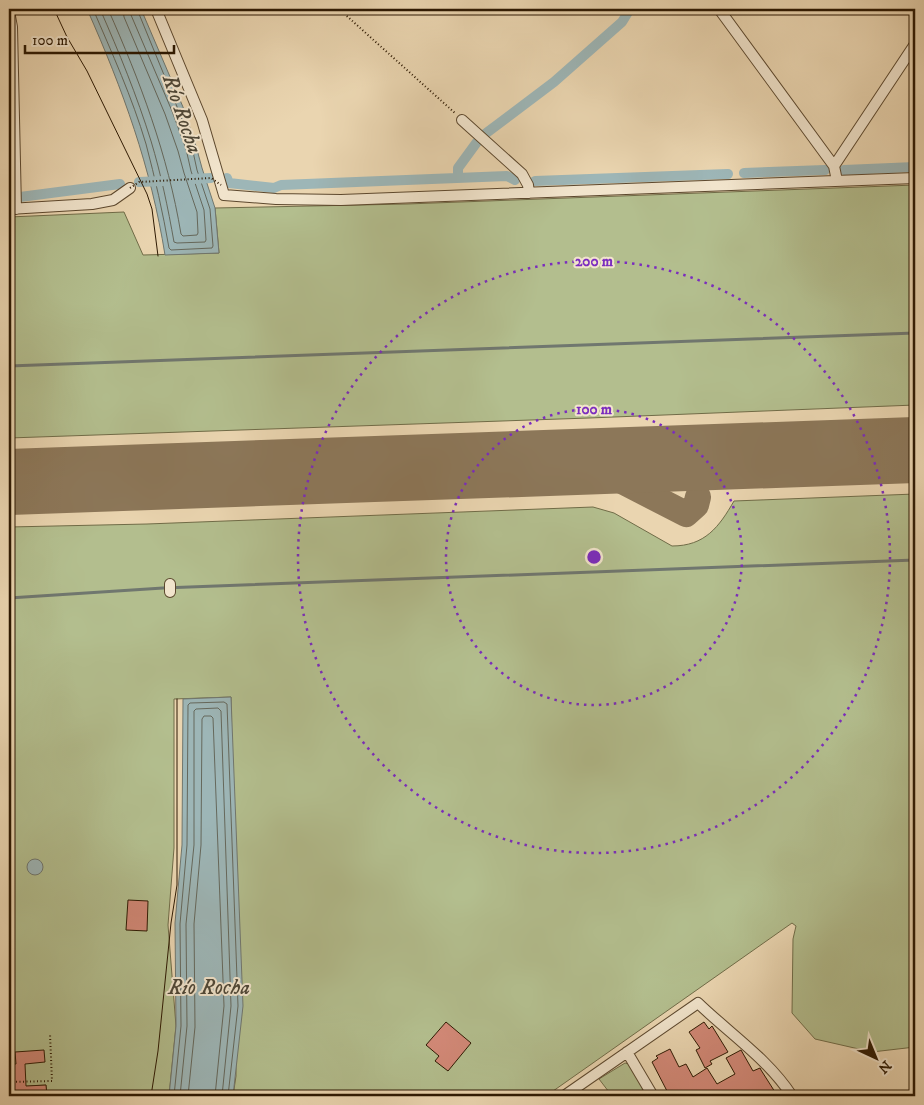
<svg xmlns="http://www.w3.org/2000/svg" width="924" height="1105" font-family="'IM FELL DW Pica',serif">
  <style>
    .green { fill: #b3be8e; stroke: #706c48 }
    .water { fill: #9db6b7; stroke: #70776f }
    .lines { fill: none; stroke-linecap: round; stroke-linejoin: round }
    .shore { stroke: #65685c; stroke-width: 1 }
    .stream { stroke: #70776f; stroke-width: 3 }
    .canal { stroke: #9db6b7; stroke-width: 10 }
    .taxiway { stroke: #8c7759; stroke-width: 26 }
    .runway { stroke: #8c7759; stroke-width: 66 }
    .building { fill: #d38978; stroke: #2d1902 }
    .minor-casing { stroke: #5c482e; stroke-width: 12 }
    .path { stroke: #2d1902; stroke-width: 2; stroke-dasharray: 1 2.5; stroke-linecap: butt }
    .minor { stroke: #f1e4cc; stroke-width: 10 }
    .tram { stroke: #2d1902; stroke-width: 1 }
    .path-bridge { stroke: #2d1902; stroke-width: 2; stroke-dasharray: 1 2.5; stroke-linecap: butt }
    .ring { fill: none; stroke: #7b2cbf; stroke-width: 2.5; stroke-dasharray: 2.5 5 }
    .labels { text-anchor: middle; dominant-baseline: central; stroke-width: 4; stroke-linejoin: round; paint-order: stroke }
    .water-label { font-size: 22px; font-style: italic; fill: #4f4838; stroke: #f1e4cc }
    .centre { fill: #7b2cbf; stroke: #f1e4cc; stroke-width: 2.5 }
    .ring-label { font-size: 15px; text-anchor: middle; font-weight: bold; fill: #7b2cbf; stroke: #f1e4cc; stroke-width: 4; stroke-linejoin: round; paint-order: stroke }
  </style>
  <rect width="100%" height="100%" fill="#ead5b0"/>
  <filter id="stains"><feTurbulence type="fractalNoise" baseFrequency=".004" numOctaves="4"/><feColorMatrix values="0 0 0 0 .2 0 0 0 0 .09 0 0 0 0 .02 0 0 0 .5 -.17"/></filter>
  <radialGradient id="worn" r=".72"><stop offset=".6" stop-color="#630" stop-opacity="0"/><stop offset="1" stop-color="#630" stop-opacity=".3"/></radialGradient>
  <!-- green -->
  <path class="green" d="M915 185V405L589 418 9 438V217L124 212 143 255 219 253 215 208 407 204Z
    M915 494V1047L872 1052 815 1039 792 1013 793 939 796 926 792 923 546 1096H233L236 1076 231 697 174 699V848L168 925 176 1026 169 1096H47L46 1085 12 1087V1096H9V527L147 524 593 507 614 513 672 546C705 546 719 527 734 501Z
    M625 1063 629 1064 648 1096H612L599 1079Z"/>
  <!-- water -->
  <path class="water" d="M87 9H141L183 107 196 146 202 168 215 208 219 253 165 255C151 167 123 90 87 9Z
    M231 697 243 1006 233 1096H169L176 1026 175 923 182 845 183 699Z
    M27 867a8 8 0 1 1 16 0a8 8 0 1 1-16 0Z"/>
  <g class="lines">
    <!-- shore -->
    <path class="shore" d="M93 9C112 53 132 97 146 144 155 178 163 213 169 248L171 250 212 248 213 246 210 209 197 170 192 147 178 109 137 9
      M100 9C119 52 137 96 151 141 161 174 168 208 174 242L177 243 205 242 206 240 204 210 191 171 186 149 172 111 131 15 130 9
      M108 9C140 81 168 155 181 234L183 236 197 235 198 233 197 212 184 173 178 151 165 114 124 17 123 9
      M174 1096 181 1026 180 924 187 845 188 705 190 703 224 702 227 704 238 1006 228 1096
      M180 1096 187 1026 186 924 194 845V711L196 709 218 708 221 711 231 1006 222 1096
      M188 1096 195 1027 194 924 201 845 202 719 204 716H211L213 718 224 1006 215 1096"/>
    <!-- stream -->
    <path class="stream" d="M9 366 915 333
      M9 598 163 588 915 560"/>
    <!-- canal -->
    <path class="canal" d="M9 134 10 160
      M485 134 554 82 622 22 630 9
      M844 170 915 167
      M744 173 825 170
      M227 178 229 183 274 188 281 185 507 176 515 180
      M458 178V168L477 142
      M193 179 211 178
      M535 181 728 174
      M139 182 163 181
      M20 197 120 184"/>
    <!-- taxiway -->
    <path class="taxiway" d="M585 462 686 514 696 505 698 497"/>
    <!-- runway -->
    <path class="runway" d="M9 482 915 450"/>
  </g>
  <!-- building -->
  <path class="building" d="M128 900 148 901 147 931 126 930Z
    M446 1022 471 1043 448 1071 435 1061 439 1056 426 1045Z
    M704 1022 709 1029 712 1026 728 1052 710 1061 712 1064 705 1068 696 1050 700 1048 689 1032Z
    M670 1049 679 1067 686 1064 693 1077 707 1068 717 1084 735 1074 726 1058 741 1050 753 1071 760 1068 761 1070 775 1092 768 1096H660V1095L667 1091 652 1062 658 1058 656 1056Z
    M44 1050 45 1062 25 1064 26 1086 46 1085 47 1096H12L11 1064H16L15 1052Z"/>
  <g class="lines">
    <defs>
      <path id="minor" d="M156 9 202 120 224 195 276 199 341 200 915 178
        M719 9 834 166 837 181
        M9 11 12 27 16 209
        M462 120 522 174 528 185 529 193
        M834 166 915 44
        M9 209 92 204 113 200 130 188
        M170 592V584
        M627 1052 653 1096
        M564 1096 698 1003C729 1033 768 1059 792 1096"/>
    </defs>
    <!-- minor casing -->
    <use href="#minor" class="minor-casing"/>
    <!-- path -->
    <path class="path" d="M339 9 456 114
      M9 1082 52 1081 50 1034"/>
    <!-- minor -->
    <use href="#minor" class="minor"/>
    <!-- tram -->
    <path class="tram" d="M54 9 67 37 87 71 147 194 152 209 158 256
      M151 1096 158 1051 171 923 177 885V699"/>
    <!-- path-bridge -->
    <path class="path-bridge" d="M130 188 139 182 211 178 221 185"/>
  </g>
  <!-- distance rings -->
  <g class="ring">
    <circle cx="594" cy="557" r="148"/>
    <circle cx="594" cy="557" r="296"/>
  </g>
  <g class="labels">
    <!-- water labels -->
    <g class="water-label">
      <text transform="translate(182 114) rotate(71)">Río Rocha</text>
      <text x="209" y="987">Río Rocha</text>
    </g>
  </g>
  <circle cx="594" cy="557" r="8" class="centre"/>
  <g class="ring-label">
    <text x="594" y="266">200 m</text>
    <text x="594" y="414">100 m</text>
  </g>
  <!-- margin -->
  <rect width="924" height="1105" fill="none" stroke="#ead5b0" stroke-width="30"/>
  <rect x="10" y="10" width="904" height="1085" fill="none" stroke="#2d1902" stroke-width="2.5"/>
  <rect x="15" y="15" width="894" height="1075" fill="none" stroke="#2d1902"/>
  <!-- north arrow -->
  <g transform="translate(876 1058) rotate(136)" stroke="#f1e4cc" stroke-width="4" paint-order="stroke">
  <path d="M0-4L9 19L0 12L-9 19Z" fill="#2d1902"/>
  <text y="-8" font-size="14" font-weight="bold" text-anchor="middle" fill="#2d1902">N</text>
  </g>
  <!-- scale -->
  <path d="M25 45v8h149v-8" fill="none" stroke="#2d1902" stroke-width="2.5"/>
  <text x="32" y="45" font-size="15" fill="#2d1902" stroke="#f1e4cc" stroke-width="4" paint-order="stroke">100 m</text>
  <rect width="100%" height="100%" filter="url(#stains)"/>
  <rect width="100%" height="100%" fill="url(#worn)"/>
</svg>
